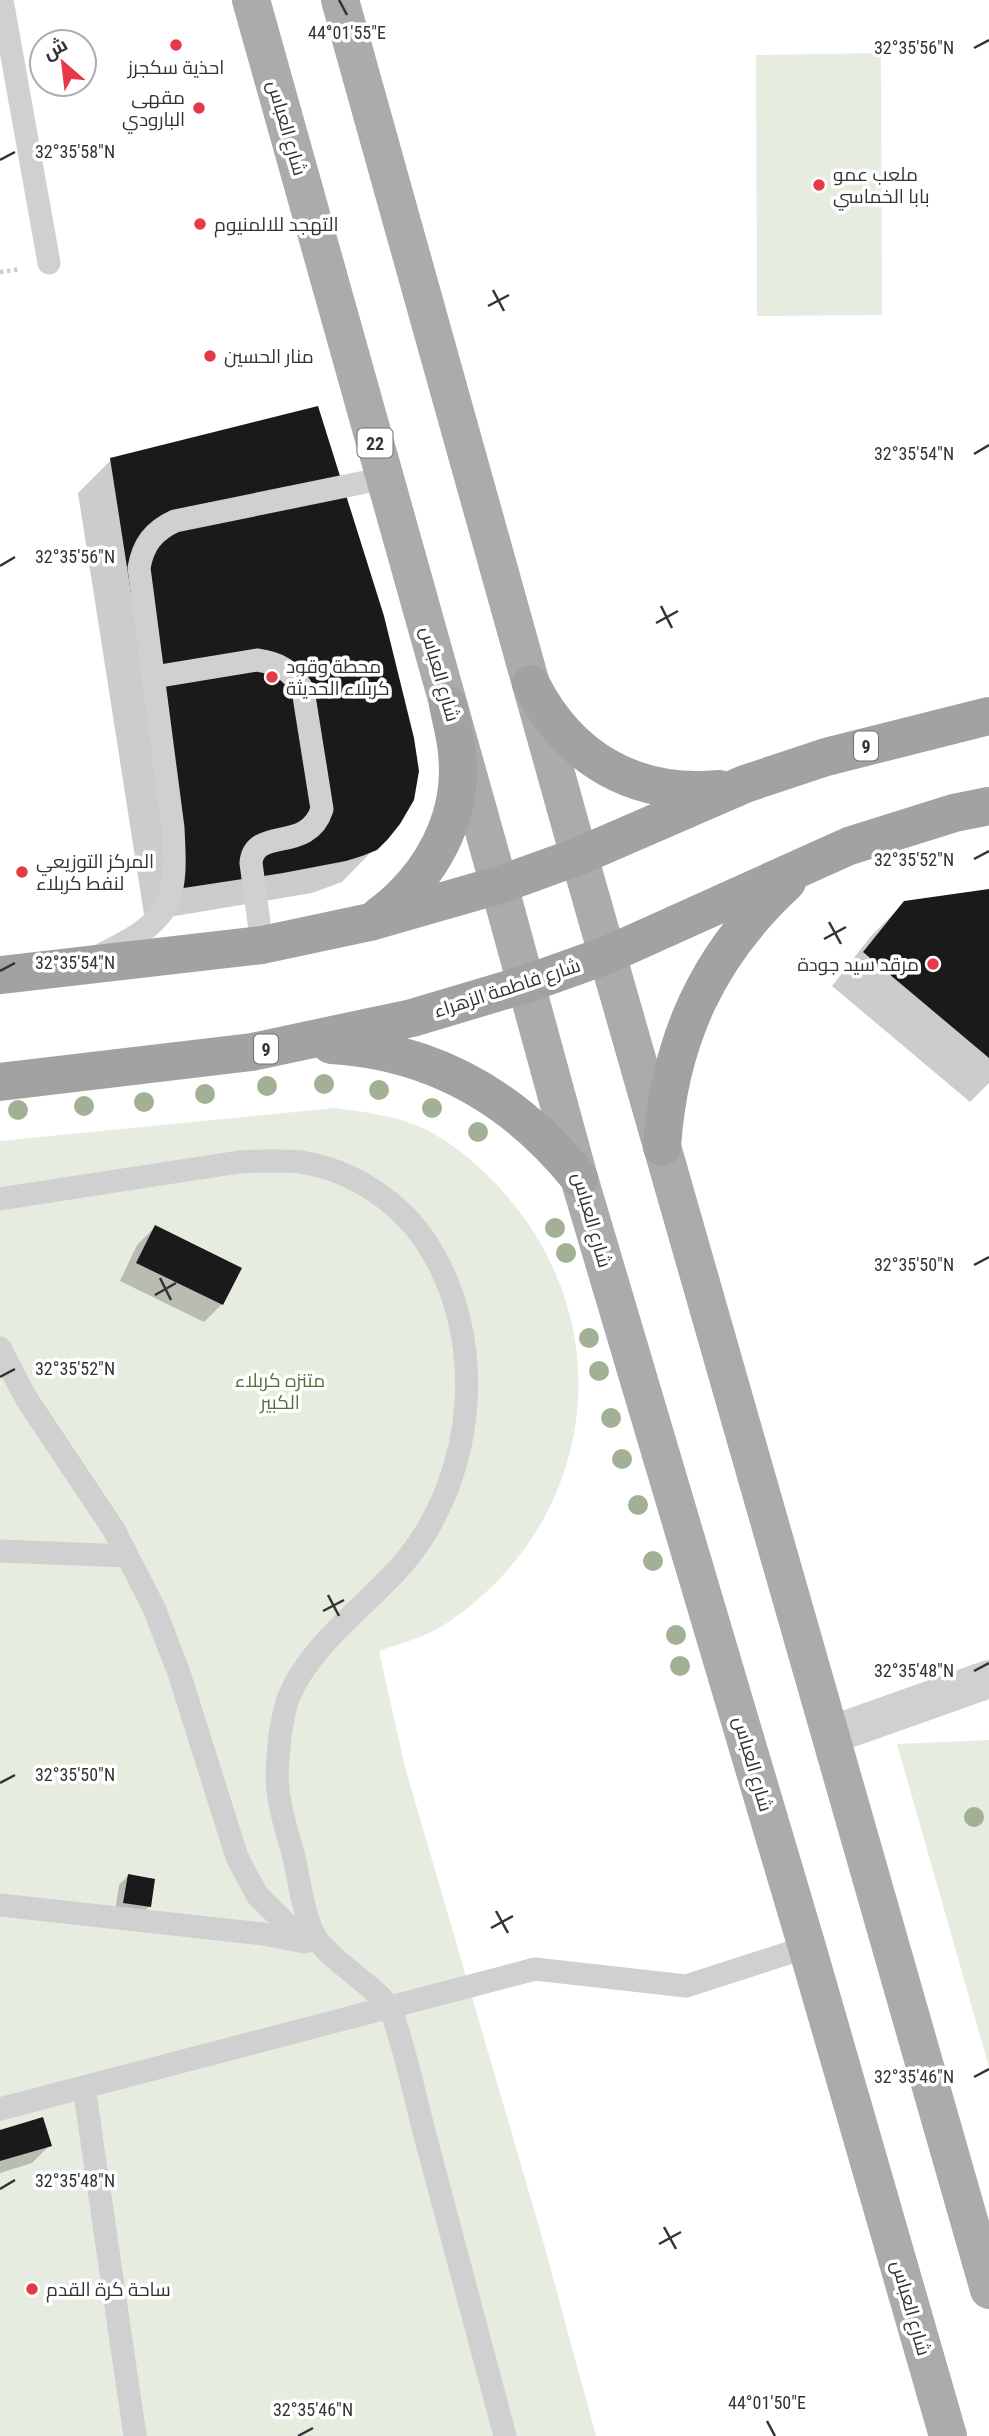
<svg xmlns="http://www.w3.org/2000/svg" width="989" height="2436" font-family="'Roboto Condensed',Cairo,sans-serif">
  <style>
    .green { fill: #e6ecdf }
    .shadow { fill: #0003 }
    .building { fill: #1a1a1a }
    .lines { fill: none; stroke-linecap: round; stroke-linejoin: round }
    .path { stroke: #cdcdcd; stroke-width: 4.5; stroke-dasharray: 3.5 3.5; stroke-linecap: butt }
    .service { stroke: #d0d0d0; stroke-width: 23 }
    .minor { stroke: #d0d0d0; stroke-width: 38 }
    .primary { stroke: #ababab; stroke-width: 38 }
    .trunk { stroke: #a2a2a2; stroke-width: 38 }
    .tree { fill: #a2b095 }
    .ticks { fill: none; stroke: #333; stroke-width: 2.5 }
    .poi-dot { fill: #e63946; stroke: #fff; stroke-width: 2.5 }
    .labels { text-anchor: middle; dominant-baseline: central; stroke-width: 7; stroke-linejoin: round; paint-order: stroke }
    .shield { fill: #fff; stroke: #707070; stroke-width: 2 }
    .shield-label { font-size: 18px; font-weight: bold; fill: #333 }
    .poi-label { font-size: 19px; fill: #333; stroke: #fff; text-anchor: start }
    .street-label { font-size: 19px; fill: #333; stroke: #fff }
    .park-label { font-size: 19px; fill: #56703f; stroke: #fff }
    .ticks-label { font-size: 18px; text-anchor: middle; fill: #333; stroke: #fff; stroke-width: 7; stroke-linejoin: round; paint-order: stroke }
  </style>
  <rect width="100%" height="100%" fill="#fff"/>
  <!-- green -->
  <path class="green" d="M881 53 882 315 757 316 756 55Z
    M335 1108C363 1112 392 1115 418 1126 459 1144 495 1179 522 1215 621 1350 586 1530 447 1623 426 1637 402 1643 379 1651L405 1767 542 2237 596 2436H0V1141Z
    M989 1740V2067L897 1744Z"/>
  <!-- shadow -->
  <path class="shadow" d="M111 460 375 848 342 882 312 893 145 921 78 493Z
    M989 891V1083L970 1102 832 986 871 936 905 902Z
    M155 1227 222 1304 204 1322 120 1281 137 1245Z
    M128 1876 149 1907 140 1915 115 1912 119 1885Z
    M0 2131 50 2145 32 2163 0 2173Z"/>
  <!-- building -->
  <path class="building" d="M318 406 384 616 414 738 419 771 414 800 400 824 388 839 377 850 362 856 346 861 283 873 177 889 110 458Z
    M989 889V1058L863 952 904 901Z
    M155 1225 242 1268 223 1305 136 1263Z
    M128 1874 155 1879 151 1907 123 1903Z
    M43 2117 52 2146 0 2161V2130Z"/>
  <g class="lines">
    <!-- path -->
    <path class="path" d="M0 272 20 269"/>
    <!-- service -->
    <path class="service" d="M2 0 49 263
      M154 677 257 660C279 663 291 670 303 690L322 809C308 854 254 826 251 863L262 945
      M98 956C121 945 155 929 167 904 177 882 174 852 173 828L139 568C143 545 153 531 175 521L385 478
      M0 1199 239 1162C259 1161 280 1160 300 1162 350 1169 399 1201 426 1242 488 1336 477 1472 407 1559 370 1604 310 1643 288 1699 284 1710 282 1724 280 1736 278 1754 276 1772 278 1790 280 1812 288 1835 294 1857 299 1880 304 1918 316 1938 330 1961 384 1991 392 2013 408 2058 417 2108 430 2154 455 2248 480 2342 505 2436
      M0 1348 26 1398 114 1530 154 1608 179 1673 237 1857 257 1895 304 1942
      M0 1551 127 1556
      M0 1905 263 1934 305 1942
      M84 2087 135 2436
      M0 2109 535 1969 686 1986 807 1947"/>
    <!-- minor -->
    <path class="minor" d="M831 1735 989 1679"/>
    <!-- primary -->
    <path class="primary" d="M251 0 499 885 579 1178 807 1947 948 2436
      M340 0 579 856 989 2290"/>
    <!-- trunk -->
    <path class="trunk" d="M531 684C569 759 635 797 719 789
      M379 916C430 878 464 819 457 753 456 737 451 720 448 705
      M0 975 262 945 370 922 499 885 579 856 745 784 826 757 989 716
      M331 1045C434 1051 515 1098 579 1178
      M0 1082 252 1052 412 1018 526 984 607 955 849 846 954 813 989 806
      M662 1147C669 1040 708 955 787 882"/>
  </g>
  <!-- trees -->
  <g class="tree">
    <circle cx="324" cy="1084" r="10"/>
    <circle cx="267" cy="1086" r="10"/>
    <circle cx="379" cy="1090" r="10"/>
    <circle cx="205" cy="1094" r="10"/>
    <circle cx="144" cy="1102" r="10"/>
    <circle cx="84" cy="1106" r="10"/>
    <circle cx="432" cy="1108" r="10"/>
    <circle cx="18" cy="1110" r="10"/>
    <circle cx="478" cy="1132" r="10"/>
    <circle cx="555" cy="1228" r="10"/>
    <circle cx="566" cy="1253" r="10"/>
    <circle cx="589" cy="1338" r="10"/>
    <circle cx="599" cy="1371" r="10"/>
    <circle cx="611" cy="1418" r="10"/>
    <circle cx="622" cy="1459" r="10"/>
    <circle cx="638" cy="1505" r="10"/>
    <circle cx="653" cy="1561" r="10"/>
    <circle cx="676" cy="1635" r="10"/>
    <circle cx="680" cy="1666" r="10"/>
    <circle cx="974" cy="1817" r="10"/>
  </g>
  <!-- ticks -->
  <path class="ticks" d="M339 0 347 15M974 48 989 40M0 160 15 152M493 290 504 311M488 306 509 295M974 454 989 445M0 566 15 557M661 606 672 628M656 623 678 611M974 859 989 851M829 922 841 944M824 939 846 927M0 971 15 963M974 1265 989 1257M160 1278 171 1300M155 1295 176 1283M0 1377 15 1369M328 1595 339 1616M323 1611 344 1600M974 1671 989 1663M0 1783 15 1775M496 1911 508 1933M491 1928 513 1916M974 2077 989 2069M0 2189 15 2180M664 2227 676 2249M659 2244 681 2232M767 2421 775 2436M298 2436 313 2428"/>
  <!-- markers -->
  <g class="poi-dot">
    <circle cx="176" cy="45" r="7"/>
    <circle cx="199" cy="108" r="7"/>
    <circle cx="819" cy="185" r="7"/>
    <circle cx="200" cy="224" r="7"/>
    <circle cx="210" cy="356" r="7"/>
    <circle cx="272" cy="677" r="7"/>
    <circle cx="22" cy="872" r="7"/>
    <circle cx="933" cy="964" r="7"/>
    <circle cx="32" cy="2289" r="7"/>
  </g>
  <g class="labels">
    <!-- shield labels -->
    <g class="shield">
      <rect x="357.5" y="428.5" width="35" height="29" rx="5"/>
      <rect x="854" y="731.5" width="24" height="29" rx="5"/>
      <rect x="254" y="1034.5" width="24" height="29" rx="5"/>
    </g>
    <g class="shield-label">
      <text x="375" y="443">22</text>
      <text x="866" y="746">9</text>
      <text x="266" y="1049">9</text>
    </g>
    <!-- poi labels -->
    <g class="poi-label">
      <text x="176" y="67" text-anchor="middle">احذية سكجرز</text>
      <text x="185" y="97" text-anchor="end">مقهى<tspan x="185" dy="22">البارودي</tspan></text>
      <text x="833" y="174">ملعب عمو<tspan x="833" dy="22">بابا الخماسي</tspan></text>
      <text x="214" y="224">التهجد للالمنيوم</text>
      <text x="224" y="356">منار الحسين</text>
      <text x="286" y="666">محطة وقود<tspan x="286" dy="22">كربلاء الحديثة</tspan></text>
      <text x="36" y="861">المركز التوزيعي<tspan x="36" dy="22">لنفط كربلاء</tspan></text>
      <text x="919" y="964" text-anchor="end">مرقد سيد جودة</text>
      <text x="46" y="2289">ساحة كرة القدم</text>
    </g>
    <!-- street labels -->
    <g class="street-label">
      <text transform="translate(287 128) rotate(74)">شارع العباس</text>
      <text transform="translate(440 674) rotate(74)">شارع العباس</text>
      <text transform="translate(507 988) rotate(-18)">شارع فاطمة الزهراء</text>
      <text transform="translate(592 1220) rotate(74)">شارع العباس</text>
      <text transform="translate(753 1764) rotate(74)">شارع العباس</text>
      <text transform="translate(911 2308) rotate(74)">شارع العباس</text>
    </g>
    <!-- park labels -->
    <g class="park-label">
      <text x="280" y="1380">متنزه كربلاء<tspan x="280" dy="22">الكبير</tspan></text>
    </g>
  </g>
  <g class="ticks-label">
    <text x="347" y="39">44°01'55"E</text>
    <text x="914" y="54">32°35'56"N</text>
    <text x="75" y="158">32°35'58"N</text>
    <text x="914" y="460">32°35'54"N</text>
    <text x="75" y="563">32°35'56"N</text>
    <text x="914" y="866">32°35'52"N</text>
    <text x="75" y="969">32°35'54"N</text>
    <text x="914" y="1271">32°35'50"N</text>
    <text x="75" y="1375">32°35'52"N</text>
    <text x="914" y="1677">32°35'48"N</text>
    <text x="75" y="1781">32°35'50"N</text>
    <text x="914" y="2083">32°35'46"N</text>
    <text x="75" y="2187">32°35'48"N</text>
    <text x="767" y="2409">44°01'50"E</text>
    <text x="313" y="2416">32°35'46"N</text>
  </g>
  <!-- north arrow -->
  <g transform="translate(63 63) rotate(332)"><circle r="33" fill="#ffffff" stroke="#adadad" stroke-width="2"/>
  <path d="M0-5L12 26L0 18L-12 26Z" fill="#e63946"/>
  <text y="-10" font-size="19" font-weight="bold" text-anchor="middle" fill="#333333">ش</text>
  </g>
</svg>
